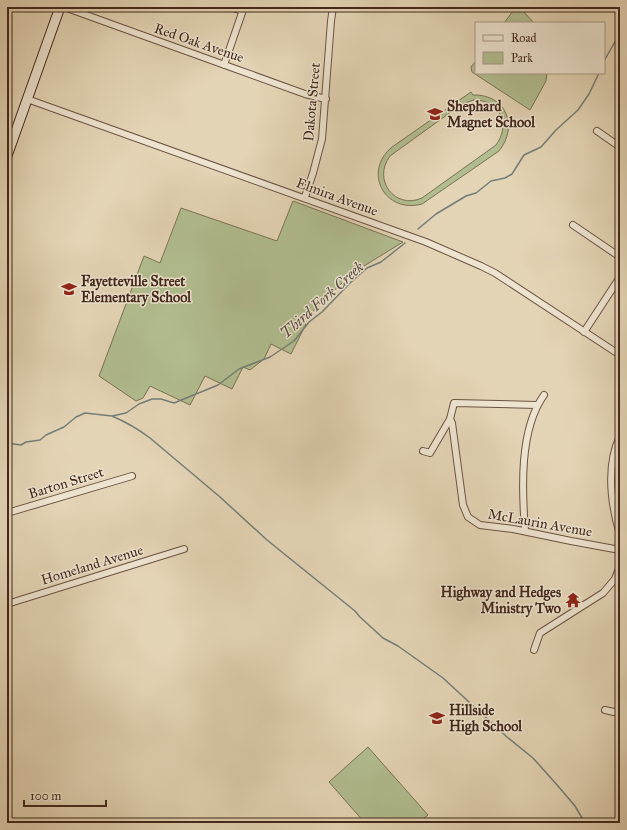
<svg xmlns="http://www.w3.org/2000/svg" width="627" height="830" font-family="'IM FELL Great Primer',serif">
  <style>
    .green { fill: #b1bd90; stroke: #7a7256; fill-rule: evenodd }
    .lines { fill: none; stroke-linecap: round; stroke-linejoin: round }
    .stream { stroke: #747e77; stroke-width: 1.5 }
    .street-casing { stroke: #6a5342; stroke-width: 8 }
    .secondary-casing { stroke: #42281b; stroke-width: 11 }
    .street { stroke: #ede3cf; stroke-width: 6 }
    .secondary { stroke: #ede3cf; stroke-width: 9 }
    .labels { text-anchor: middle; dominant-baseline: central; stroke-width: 3; stroke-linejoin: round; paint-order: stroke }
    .street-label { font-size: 14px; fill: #42281b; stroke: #ede3cf }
    .poi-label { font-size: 14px; font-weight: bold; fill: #42281b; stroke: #ede3cf; text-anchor: start }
    .water-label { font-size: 15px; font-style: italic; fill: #574c41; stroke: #ede3cf }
  </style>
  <rect width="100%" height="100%" fill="#e3d4b5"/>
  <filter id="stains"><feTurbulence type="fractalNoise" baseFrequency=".005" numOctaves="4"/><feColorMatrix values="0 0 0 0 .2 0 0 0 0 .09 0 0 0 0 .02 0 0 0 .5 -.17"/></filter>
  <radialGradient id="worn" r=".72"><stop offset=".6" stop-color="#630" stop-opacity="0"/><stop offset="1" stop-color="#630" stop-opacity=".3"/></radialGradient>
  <!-- green -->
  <path class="green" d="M516 7 523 11 534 23H504Z
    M476 61V73H547L546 81 530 110 472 72 471 67Z
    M471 92 473 95C506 94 519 126 499 151L422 204C385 214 362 172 392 147ZM474 100C500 100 511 125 496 145L422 198C395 210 372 180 390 156L462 104Z
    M293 201 403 242 351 274 302 322 306 324 291 354 271 344 264 359 250 370 243 367 232 389 205 376 190 405 150 386 143 398 136 401 99 376 144 256 160 263 181 208 277 241Z
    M368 747 428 815 418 823H365L329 782Z"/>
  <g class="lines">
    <!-- stream -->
    <path class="stream" d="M604 61 620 33
      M418 229 436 214 466 196 476 193 491 181 505 178 512 174 524 155 541 147 556 130 578 110 589 94 599 73
      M112 416C126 422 138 429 150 438L220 497 267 540 355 611 360 617 383 638 398 646 443 678 507 737 533 758 558 786 575 806 585 823
      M7 443 21 445 26 442 40 440 46 435 64 427 76 417 85 413 112 416 126 413 139 404 152 399H161L174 403 218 385 239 369 270 357 294 341 309 322 322 312 350 283 367 268 381 262 405 243"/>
    <defs>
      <path id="street" d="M64 7 233 68 305 94 326 99
        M231 7 242 11
        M224 65 244 7
        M27 99 426 242 481 266 495 273 620 355
        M597 131 620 147
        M305 197 313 173 322 139 331 21 333 7
        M573 225 620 257
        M584 332 620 277
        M450 419 454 403 537 405
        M620 436C606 466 611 504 620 535
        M423 451 430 453 450 419 452 423 463 505 468 517 480 525 513 529 571 541 620 550
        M7 513 132 476
        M525 531C522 490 519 430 544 395
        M7 604 184 549
        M534 650 540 633 603 593 615 579 620 566
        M605 710 614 712 620 711"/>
      <path id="secondary" d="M7 156 60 7"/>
    </defs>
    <!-- street casing -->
    <use href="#street" class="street-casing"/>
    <!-- secondary casing -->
    <use href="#secondary" class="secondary-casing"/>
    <!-- street -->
    <use href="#street" class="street"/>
    <!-- secondary -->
    <use href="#secondary" class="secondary"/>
  </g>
  <!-- icons -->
  <defs>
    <symbol id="school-bare" viewBox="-9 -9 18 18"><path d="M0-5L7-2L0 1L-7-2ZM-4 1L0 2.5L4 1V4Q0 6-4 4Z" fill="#8f2418" stroke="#ede3cf" stroke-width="2.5" paint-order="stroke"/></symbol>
    <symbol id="temple-bare" viewBox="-9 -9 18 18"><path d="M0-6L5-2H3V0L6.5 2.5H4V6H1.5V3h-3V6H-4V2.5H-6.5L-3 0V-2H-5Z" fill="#8f2418" stroke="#ede3cf" stroke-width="2.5" paint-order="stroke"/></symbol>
  </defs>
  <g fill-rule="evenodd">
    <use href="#school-bare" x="424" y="103" width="22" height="22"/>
    <use href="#school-bare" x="58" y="278" width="22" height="22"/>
    <use href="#temple-bare" x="562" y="589" width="22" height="22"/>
    <use href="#school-bare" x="426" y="707" width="22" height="22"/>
  </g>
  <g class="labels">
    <!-- street labels -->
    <g class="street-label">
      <text transform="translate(199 43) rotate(19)">Red Oak Avenue</text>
      <text transform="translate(312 102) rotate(-85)">Dakota Street</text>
      <text transform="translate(337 197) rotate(20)">Elmira Avenue</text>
      <text transform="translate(66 483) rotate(-17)">Barton Street</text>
      <text transform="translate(540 523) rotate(10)">McLaurin Avenue</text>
      <text transform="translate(92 565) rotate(-17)">Homeland Avenue</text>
    </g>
    <!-- poi labels -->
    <g class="poi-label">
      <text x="447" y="106">Shephard<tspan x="447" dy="16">Magnet School</tspan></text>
      <text x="81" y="281">Fayetteville Street<tspan x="81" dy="16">Elementary School</tspan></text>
      <text x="561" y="592" text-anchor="end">Highway and Hedges<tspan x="561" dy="16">Ministry Two</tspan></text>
      <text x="449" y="710">Hillside<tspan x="449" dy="16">High School</tspan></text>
    </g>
    <!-- water labels -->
    <g class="water-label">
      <text transform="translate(322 300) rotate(-42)">Third Fork Creek</text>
    </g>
  </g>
  <!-- margin -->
  <rect width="627" height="830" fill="none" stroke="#e3d4b5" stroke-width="24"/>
  <rect x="8" y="8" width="611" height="814" fill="none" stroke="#42281b" stroke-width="2"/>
  <rect x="12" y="12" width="603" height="806" fill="none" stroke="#42281b"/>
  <!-- legend -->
  <rect x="475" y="22" width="130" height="52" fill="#ede3cf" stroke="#a99887"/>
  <rect x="483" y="35" width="20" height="6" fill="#ede3cf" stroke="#a99887"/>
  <text x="511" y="42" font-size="12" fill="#42281b">Road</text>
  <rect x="483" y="52" width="20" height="12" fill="#b1bd90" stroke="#a99887"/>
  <text x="511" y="62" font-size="12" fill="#42281b">Park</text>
  <!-- scale -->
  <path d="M24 800v6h82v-6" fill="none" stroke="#42281b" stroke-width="2"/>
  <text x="30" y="800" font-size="12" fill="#42281b" stroke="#ede3cf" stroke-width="3" paint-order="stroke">100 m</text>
  <rect width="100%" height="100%" filter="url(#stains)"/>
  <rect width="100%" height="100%" fill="url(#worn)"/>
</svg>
